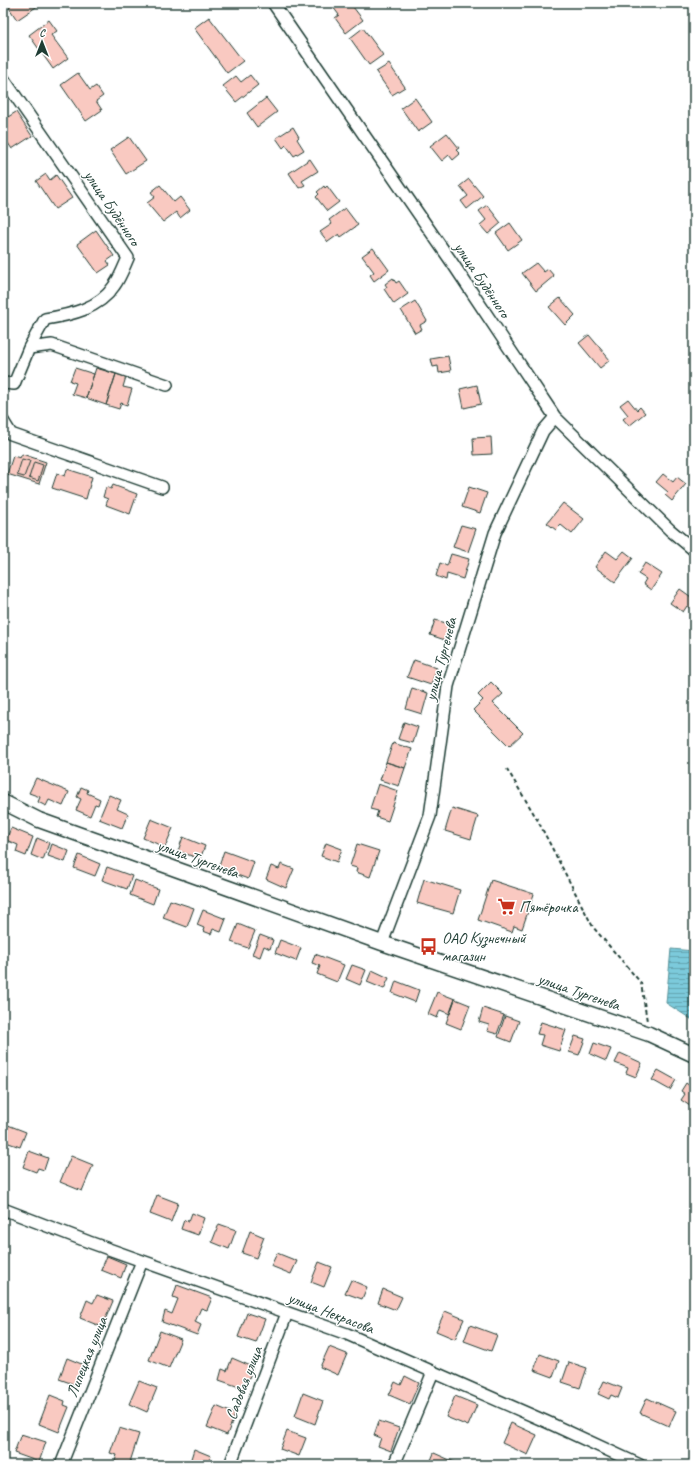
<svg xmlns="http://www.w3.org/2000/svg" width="697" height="1468" font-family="Caveat,sans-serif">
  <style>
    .water { fill: url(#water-rules); stroke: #579298 }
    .building { fill: #f9c9c1; stroke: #1f3d34 }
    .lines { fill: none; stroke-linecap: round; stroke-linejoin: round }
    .minor-casing { stroke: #1f3d34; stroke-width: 14 }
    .tertiary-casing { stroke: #1f3d34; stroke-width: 17 }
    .path { stroke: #1f3d34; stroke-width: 2; stroke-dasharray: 4 3; stroke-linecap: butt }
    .minor { stroke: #fff; stroke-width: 11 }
    .tertiary { stroke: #fff; stroke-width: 14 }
    .labels { text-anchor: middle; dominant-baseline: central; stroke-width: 3; stroke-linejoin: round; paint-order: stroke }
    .street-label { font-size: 16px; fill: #1f3d34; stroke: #fff }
    .poi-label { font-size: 16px; fill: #1f3d34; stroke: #fff; text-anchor: start }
  </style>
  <defs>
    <pattern id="water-rules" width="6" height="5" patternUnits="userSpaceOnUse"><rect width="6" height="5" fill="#7ccadb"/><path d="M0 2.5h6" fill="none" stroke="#65a5b2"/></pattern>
  </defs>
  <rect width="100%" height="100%" fill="#fff"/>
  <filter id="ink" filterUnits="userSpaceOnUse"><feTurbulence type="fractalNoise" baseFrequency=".025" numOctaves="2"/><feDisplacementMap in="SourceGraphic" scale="8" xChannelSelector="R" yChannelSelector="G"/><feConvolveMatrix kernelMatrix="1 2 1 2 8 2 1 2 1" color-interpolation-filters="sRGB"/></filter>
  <g filter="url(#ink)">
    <!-- water -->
    <path class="water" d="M671 949 694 951V1021L666 1003Z"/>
    <!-- building -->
    <path class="building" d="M6 3H42L17 20Z
      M330 3H350L363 20 346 33 335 18 339 15Z
      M209 17 243 61 227 73 194 28Z
      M49 20 57 31 51 35 68 58 53 69 29 35Z
      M363 28 383 55 369 65 350 38Z
      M389 64 405 87 392 95 376 72Z
      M78 73 90 90 96 86 103 96 96 101 102 110 86 121 61 85Z
      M250 75 258 85 236 102 223 86 236 76 241 82Z
      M266 98 277 112 257 127 247 113Z
      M415 98 432 122 418 132 401 108Z
      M16 112 32 136 12 149 3 136V120Z
      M293 127 299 137 297 139 304 150 294 156 286 145 283 148 276 138Z
      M447 133 459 148 456 150 460 154 453 160 449 155 442 161 430 146Z
      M129 137 146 161 126 174 110 150Z
      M310 159 318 171 302 181 305 185 299 188 289 173Z
      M46 174 50 180 56 175 72 198 55 209 36 181Z
      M469 179 483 196 467 209 461 201 468 196 460 186Z
      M160 185 174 202 180 197 190 210 180 218 176 212 163 222 147 203 155 197 151 192Z
      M324 186 325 188 327 186 339 202 327 211 316 197 319 194 317 192Z
      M487 205 501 223 488 234 480 225 486 220 479 211Z
      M345 208 358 225 341 237 339 234 328 242 320 232 332 224 329 220Z
      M510 223 522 240 508 250 496 233Z
      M96 230 114 256 107 261 110 265 98 273 77 244Z
      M373 248 389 270 374 281 370 275 374 272 362 256Z
      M536 263 544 272 548 269 554 276 536 291 522 273Z
      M393 278 396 283 399 281 408 294 394 304 384 289 387 287 385 284Z
      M560 298 575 315 565 325 549 307Z
      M415 301 427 321 420 325 422 329 415 333 401 310Z
      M589 335 610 360 600 368 579 343Z
      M448 356 451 371 439 373 438 366 433 367 431 359Z
      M75 368 94 374 86 398 72 394 76 383 70 381Z
      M96 368 116 374 106 405 86 398Z
      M116 374 126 377 123 387 132 389 127 405 121 403 119 409 106 405Z
      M477 385 481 404 464 408 460 389Z
      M628 399 637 410 640 407 645 413 629 426 623 419 628 415 620 405Z
      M491 437 492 454 474 455 473 438Z
      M22 454 46 462 39 484 7 474 13 456 20 458Z
      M22 459 30 461 24 477 17 475Z
      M34 462 43 465 38 481 29 478Z
      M67 469 92 477 86 499 52 488 57 473 65 476Z
      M663 474 673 482 677 477 686 484 672 501 665 495 668 492 656 482Z
      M113 485 137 494 130 514 106 505 108 499 103 497 106 487 111 489Z
      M469 487 487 493 480 513 462 507Z
      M563 503 584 519 572 534 561 525 556 530 547 523Z
      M461 525 476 529 468 552 453 547Z
      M606 551 617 559 624 551 633 558 615 582 595 567Z
      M451 554 469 559 463 579 447 574 446 580 436 576 440 563 447 566Z
      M645 563 662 574 651 590 643 584 646 579 638 574Z
      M680 589 694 599V611L687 606 683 612 670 603Z
      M435 620 450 624 445 640 430 635Z
      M414 660 437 668 431 685 407 677Z
      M491 682 503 694 493 703 523 733 509 746 473 710 483 700 478 695Z
      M412 688 428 693 422 714 406 709Z
      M404 722 418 727 413 743 398 739Z
      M393 743 412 749 405 768 386 762Z
      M386 762 405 768 399 786 380 780Z
      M36 778 69 792 63 806 49 800 46 806 38 802 40 797 29 793Z
      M378 784 398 791 388 821 376 817 378 811 370 809Z
      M81 787 88 790 87 793 100 799 98 805 95 804 90 816 76 810 81 799 77 797Z
      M109 795 121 800 117 809 128 814 122 828 99 819Z
      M452 808 478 816 471 839 445 831Z
      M151 819 173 828 165 847 143 838Z
      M11 828 33 837 26 856 16 852 18 845 6 840Z
      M183 837 205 846 200 859 178 851Z
      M37 838 49 843 43 860 31 855Z
      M326 843 342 849 337 862 321 856Z
      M52 844 69 851 65 862 48 856Z
      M357 844 379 851 370 877 356 872 357 868 350 866Z
      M224 851 254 862 248 879 218 868Z
      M79 855 100 864 95 876 74 868Z
      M281 864 294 869 286 888 266 879 271 866 279 869Z
      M107 867 132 876 127 889 102 880Z
      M424 879 460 890 453 913 417 903Z
      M135 880 158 889 153 904 130 895Z
      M491 880 534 894 522 929 514 926 512 932 478 920Z
      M170 900 194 908 187 927 163 918Z
      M203 910 226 919 221 932 213 929 211 934 203 931 204 928 197 925Z
      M238 924 255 931 248 948 231 942Z
      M260 935 273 940 270 949 264 946 260 957 252 954Z
      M280 940 301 948 296 961 275 953Z
      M315 954 344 965 337 982 317 974 320 966 312 963Z
      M352 965 366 970 360 985 346 979Z
      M372 970 389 978 384 989 367 982Z
      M396 981 419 990 415 1002 392 993Z
      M437 992 455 999 450 1014 440 1010 437 1018 428 1014Z
      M455 999 470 1005 461 1029 446 1023Z
      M483 1008 504 1015 497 1034 487 1031 489 1025 479 1022Z
      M505 1016 519 1021 511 1042 498 1037Z
      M541 1022 566 1030 559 1051 540 1045 543 1035 537 1034Z
      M575 1036 585 1039 579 1055 569 1052Z
      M594 1043 611 1049 606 1061 590 1054Z
      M620 1053 642 1063 636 1077 626 1073 628 1068 615 1063Z
      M658 1070 676 1080 670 1090 652 1080Z
      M686 1083 694 1089V1100L690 1106 681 1100 685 1094 681 1091Z
      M8 1125 26 1132 20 1147 3 1141Z
      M29 1151 48 1158 44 1170 38 1168 36 1172 23 1167Z
      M71 1156 93 1165 82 1191 60 1182Z
      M157 1195 178 1203 171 1222 150 1214Z
      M192 1213 204 1218 198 1235 181 1229 184 1220 189 1221Z
      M219 1224 236 1230 229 1249 212 1242Z
      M250 1231 264 1237 256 1258 242 1253Z
      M277 1253 297 1261 291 1274 271 1266Z
      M107 1256 126 1264 121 1278 101 1270Z
      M319 1262 332 1267 324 1287 311 1282Z
      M351 1280 367 1287 362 1299 345 1293Z
      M177 1285 212 1298 207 1310 201 1308 195 1322 201 1325 197 1335 162 1322 165 1311 172 1314 178 1299 173 1297Z
      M383 1289 402 1297 396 1310 378 1303Z
      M97 1295 113 1301 102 1327 80 1318 87 1300 93 1303Z
      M445 1311 464 1319 455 1339 436 1331Z
      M247 1313 265 1319 256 1343 238 1337Z
      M470 1325 497 1335 491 1351 464 1341Z
      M160 1331 181 1339 169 1368 149 1360Z
      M329 1347 347 1354 338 1375 320 1367Z
      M540 1354 559 1361 553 1377 534 1370Z
      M67 1358 84 1365 76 1385 59 1379Z
      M232 1358 253 1367 245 1389 219 1380 222 1369 227 1371Z
      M569 1362 587 1368 580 1388 562 1382Z
      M405 1376 419 1383 410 1404 389 1395 395 1382 401 1385Z
      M139 1381 157 1388 147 1412 129 1404Z
      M604 1381 622 1388 618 1398 611 1395 609 1399 598 1394Z
      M303 1393 323 1401 315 1424 295 1416Z
      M50 1395 65 1401 64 1405 69 1407 59 1432 39 1424Z
      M455 1396 477 1405 468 1426 446 1417Z
      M647 1398 676 1411 669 1426 640 1413Z
      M216 1406 235 1414 227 1435 207 1427Z
      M379 1421 399 1428 391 1451 378 1446 381 1438 374 1435Z
      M511 1423 537 1435 528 1455 502 1443Z
      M119 1428 139 1434 129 1465 115 1461 117 1455 110 1453Z
      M287 1431 306 1438 299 1456 280 1449Z
      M21 1434 46 1442 39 1462 14 1453Z
      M194 1449 211 1456 208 1463 214 1465H189Z
      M434 1453 459 1464 458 1465H429Z"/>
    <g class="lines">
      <defs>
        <path id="minor" d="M273 3 451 261 555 417 670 530 694 550
          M3 78 128 258C124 267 120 278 114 286 99 309 70 315 45 319L29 348 14 384 3 383
          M29 348 52 345 167 385
          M3 421 11 434 162 487
          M382 943 430 816 448 686 495 533 543 431 555 417
          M3 1209 89 1242 347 1334 547 1422 640 1465
          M61 1465 142 1261
          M230 1465 287 1313
          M394 1465 433 1372"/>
        <path id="tertiary" d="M3 802 39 820 382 943 649 1034 694 1055"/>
      </defs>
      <!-- minor casing -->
      <use href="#minor" class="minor-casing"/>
      <!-- tertiary casing -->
      <use href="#tertiary" class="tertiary-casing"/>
      <!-- path -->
      <path class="path" d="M507 769 537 819 593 927 641 983 647 1021"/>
      <!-- minor -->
      <use href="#minor" class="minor"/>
      <!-- tertiary -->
      <use href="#tertiary" class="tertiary"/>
    </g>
  </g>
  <!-- icons -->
  <defs>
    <symbol id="supermarket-bare" viewBox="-9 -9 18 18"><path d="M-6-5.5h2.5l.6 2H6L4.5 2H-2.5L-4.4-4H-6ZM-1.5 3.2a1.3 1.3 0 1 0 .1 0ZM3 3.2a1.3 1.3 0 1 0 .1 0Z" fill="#c8321e" stroke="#fff" stroke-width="2.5" paint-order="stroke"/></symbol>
    <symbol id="bus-bare" viewBox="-9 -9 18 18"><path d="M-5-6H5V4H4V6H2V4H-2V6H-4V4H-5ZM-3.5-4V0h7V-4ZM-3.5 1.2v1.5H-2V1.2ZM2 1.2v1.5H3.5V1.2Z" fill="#c8321e" stroke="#fff" stroke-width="2.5" paint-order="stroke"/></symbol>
  </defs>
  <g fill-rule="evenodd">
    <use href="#supermarket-bare" x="494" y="894" width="25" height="25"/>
    <use href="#bus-bare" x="416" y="934" width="25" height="25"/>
  </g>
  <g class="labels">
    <!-- street labels -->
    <g class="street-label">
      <text transform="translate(112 208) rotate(56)">улица Будённого</text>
      <text transform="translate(482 280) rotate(56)">улица Будённого</text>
      <text transform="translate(441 659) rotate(-75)">улица Тургенева</text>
      <text transform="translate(198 859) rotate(20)">улица Тургенева</text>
      <text transform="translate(579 992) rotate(19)">улица Тургенева</text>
      <text transform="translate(331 1313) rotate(21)">улица Некрасова</text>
      <text transform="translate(87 1357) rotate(-68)">Липецкая улица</text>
      <text transform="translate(244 1383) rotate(-69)">Садовая улица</text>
    </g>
    <!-- poi labels -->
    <g class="poi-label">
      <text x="519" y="907">Пятёрочка</text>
      <text x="442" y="938">ОАО Кузнечный<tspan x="442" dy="18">магазин</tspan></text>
    </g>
  </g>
  <!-- margin -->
  <rect width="697" height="1468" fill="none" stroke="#fff" stroke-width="16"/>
  <rect x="8" y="8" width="681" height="1452" fill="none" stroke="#1f3d34" stroke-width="1.5" filter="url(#ink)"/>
  <!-- north arrow -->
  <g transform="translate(42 42)" stroke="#ffffff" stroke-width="3" paint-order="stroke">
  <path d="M0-3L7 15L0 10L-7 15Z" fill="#1f3d34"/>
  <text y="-6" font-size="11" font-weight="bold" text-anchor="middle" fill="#1f3d34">С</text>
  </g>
</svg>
